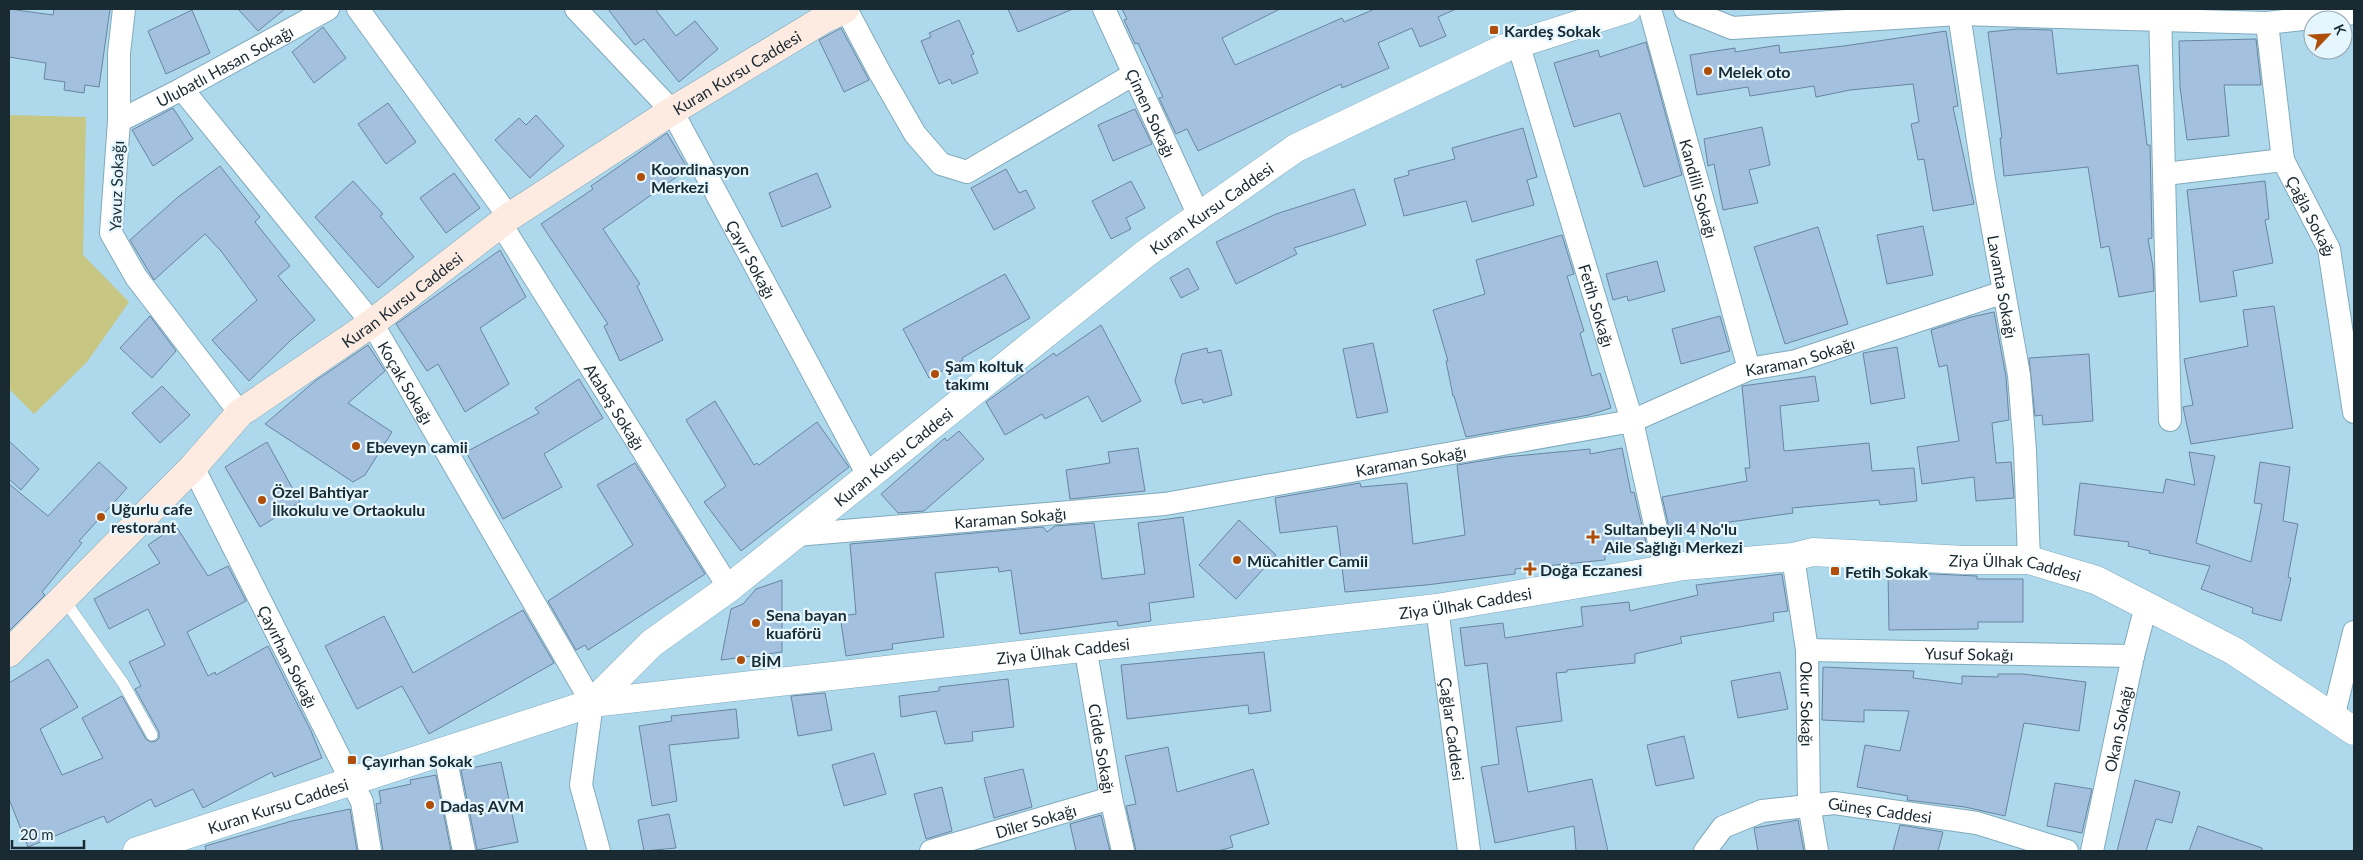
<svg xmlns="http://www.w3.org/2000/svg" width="2363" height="860" font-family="Lato,sans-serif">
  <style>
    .green { fill: #c7c683 }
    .building { fill: #a3c1de; stroke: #6985a0 }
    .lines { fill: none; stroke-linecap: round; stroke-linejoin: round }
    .service-casing { stroke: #80aabc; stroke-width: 12 }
    .minor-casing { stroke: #80aabc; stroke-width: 24 }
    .tertiary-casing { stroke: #80aabc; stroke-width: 29 }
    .secondary-casing { stroke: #80aabc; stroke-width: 29 }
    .service { stroke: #fff; stroke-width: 11 }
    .minor { stroke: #fff; stroke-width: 22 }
    .tertiary { stroke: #fff; stroke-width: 28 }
    .secondary { stroke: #fdebe2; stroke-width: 28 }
    .poi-dot { fill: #ae4e09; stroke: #e5f6fe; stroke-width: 2 }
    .labels { text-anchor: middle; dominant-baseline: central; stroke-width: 4.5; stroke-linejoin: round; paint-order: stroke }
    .poi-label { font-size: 16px; font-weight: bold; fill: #1a2a32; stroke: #e5f6fe; text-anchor: start }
    .street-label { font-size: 16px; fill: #1a2a32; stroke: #e5f6fe }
  </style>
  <rect width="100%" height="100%" fill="#aed9ed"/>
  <!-- green -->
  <path class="green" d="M9 115 86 117 83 255 129 302 87 362 34 414 9 389Z"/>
  <!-- building -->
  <path class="building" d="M9 9 53 15 54 9H110L99 87 85 85 84 93 64 90 65 82 44 79 46 63 9 57Z
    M238 9H285L258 31Z
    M608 9H655L676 36 695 21 718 49 679 82 644 39 635 45Z
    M1008 9H1073L1018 32Z
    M1122 9H1280L1222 38 1235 65 1342 18 1344 22 1375 9H1456L1438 17 1446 36 1420 47 1412 28 1378 43 1389 68 1342 88 1341 84 1198 151 1187 129 1176 134 1159 98 1163 97 1138 43 1135 44 1124 20 1127 19Z
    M192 10 210 53 166 74 148 31Z
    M959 20 974 54 971 55 978 73 952 84 950 79 939 84 921 41 931 37 929 33Z
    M323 27 346 58 314 83 292 52Z
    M841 28 869 80 844 92 819 40Z
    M2017 29 2052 30 2057 74 2138 65 2147 145H2150L2152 238 2148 239 2153 267 2154 291 2119 297 2109 246 2101 248 2088 167 2004 176 2000 138H2002L1988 32Z
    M1946 31 1958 106 1953 107 1974 204 1933 211 1924 159 1918 160 1911 124 1919 122 1913 84 1850 90 1816 97 1814 86 1750 96 1748 87 1697 95 1690 55 1735 48V52L1779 45 1780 53 1844 46Z
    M2256 39 2261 85H2224L2229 136 2187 140 2180 87 2179 41Z
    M1646 42 1682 175 1644 187 1620 113 1574 127 1554 63 1598 50 1600 57Z
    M388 103 416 142 386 164 358 124Z
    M173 108 193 139 153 166 132 130Z
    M1135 109 1152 144 1113 161 1098 125Z
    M536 115 564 146 530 178 495 140 519 118 526 125Z
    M1762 127 1770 165 1749 170 1758 203 1723 210 1714 164 1708 166 1704 139Z
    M1523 128 1537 177 1527 180 1534 205 1472 222 1466 201 1404 216 1394 179 1409 175 1408 171 1455 159 1452 148Z
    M667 133 688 169 603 229 640 284 637 286 663 340 620 361 604 326 608 324 541 224 593 189 591 186Z
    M220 166 260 217 255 222 290 266 278 276 315 320 291 340 249 381 212 340 257 300 221 251 205 234 154 280 130 240 178 197Z
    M1006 169 1019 193 1026 190 1035 208 994 230 971 188Z
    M454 173 480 208 446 233 420 198Z
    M817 173 831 207 782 227 769 193Z
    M353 181 383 214 380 216 414 257 378 288 315 217Z
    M1131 181 1145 208 1126 218 1131 229 1111 239 1092 201Z
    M2265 181 2269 219 2265 220 2273 263 2233 271 2237 296 2200 302 2187 190Z
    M1354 189 1366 225 1294 248 1297 254 1236 284 1216 242 1276 214Z
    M1923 226 1933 275 1887 284 1877 235Z
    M1818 227 1848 324 1785 344 1754 247Z
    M1562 235 1574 274 1567 276 1584 331 1580 333 1592 376 1600 373 1611 408 1589 415 1466 437 1454 396H1453L1446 361H1448L1433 310 1485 294 1476 260Z
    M500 250 526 297 480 328 509 384 465 412 438 364 427 371 396 324Z
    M1657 261 1665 291 1628 301 1627 296 1613 300 1606 274Z
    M1188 268 1199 289 1181 298 1170 278Z
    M1005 274 1030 318 962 358 963 360 929 378 903 329Z
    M2274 306 2293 428 2191 444 2183 407 2193 405 2184 359 2248 346 2243 310Z
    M1994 312 2006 377 2009 420 1992 423 1996 463 2011 462 2014 498 1976 501 1974 477 1922 484 1917 447 1959 441 1947 365 1939 367 1931 330 1971 317Z
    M150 316 176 351 152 378 120 348Z
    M1720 316 1730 351 1681 364 1672 329Z
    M1101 325 1141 401 1102 422 1088 396 1045 419 1042 414 1005 435 986 402 1054 353 1056 356Z
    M1373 343 1388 412 1357 418 1343 349Z
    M368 345 385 371 348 403 392 432 365 475 353 482 265 424 315 381Z
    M1897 347 1905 398 1871 404 1863 353Z
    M1207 348 1208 353 1221 350 1232 395 1203 403 1202 399 1182 404 1175 381 1182 354Z
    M2089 354 2093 421 2043 425 2042 415 2035 416 2029 358Z
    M1815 376 1819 401 1780 406 1784 451 1869 443 1872 471 1914 468 1917 501 1880 505 1879 500 1792 508 1793 513 1723 523 1724 526 1671 536 1662 497 1747 481 1745 468H1750L1742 386Z
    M579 379 603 418 544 454 562 487 503 519 466 452 539 413 535 408Z
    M162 386 190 415 160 443 132 413Z
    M715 401 754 465 757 463 759 465 817 422 849 467 741 551 704 502 726 486 686 420Z
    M959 431 984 459 924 511 898 513 881 494 945 438 947 441Z
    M9 441 39 469 21 490 9 479Z
    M267 442 300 502 260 527 225 467Z
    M1138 448 1145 491 1070 499 1066 470 1110 463 1108 452Z
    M1622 448 1631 493 1634 492 1647 547 1605 554V560L1515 569V574L1426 585 1345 592 1337 526 1280 533 1275 498 1360 483 1361 487 1407 483 1413 544 1465 535 1457 465 1505 457 1590 449V454Z
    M2189 452 2215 456 2196 543 2251 562 2262 504 2254 503 2260 462 2290 467 2283 521 2298 524 2288 577 2291 578 2281 621 2252 613 2253 608 2201 589 2210 566 2149 553 2150 551 2128 546 2129 542 2074 535 2080 483 2163 493 2166 479 2195 485Z
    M99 462 127 488 79 541 82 543 42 592 45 595 9 631V484L48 516Z
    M635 463 705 574 588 650 585 645 576 650 548 601 633 545 597 485Z
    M1183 517 1194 597 1149 603 1151 621 1118 626 1117 621 1020 634 1011 570 999 572 998 567 935 573 944 637 892 644 893 649 846 656 840 616 856 614 850 544 1043 527 1047 532 1055 526 1094 523 1102 579 1145 574 1138 523Z
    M1239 520 1276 555 1236 599 1199 565Z
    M176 526 208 576 228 566 246 601 187 632 208 676 215 672 216 675 268 646 311 731 322 758 274 777 272 772 203 808 193 789 155 807 151 799 107 823 104 816 28 847 9 799V683L48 659 78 707 40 729 62 775 103 758 82 718 122 696 146 739 151 742 156 741 159 738V732L135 689 141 686 129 662 165 645 148 609 109 629 94 599 160 563 148 545Z
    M1888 572 1977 576V579H2023V622H1978V629L1889 630Z
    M1782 574 1788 611 1773 613 1774 621 1680 637 1682 643 1635 654V663L1567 670V672L1556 673 1562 721 1516 727 1528 792 1592 779 1608 851H1576L1574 826 1495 843 1481 767 1499 764 1487 663 1465 666 1460 628 1503 623 1505 638 1583 626 1581 607 1629 602 1630 611 1698 595 1696 585Z
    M782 580V652L721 660 731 609 743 604 756 589Z
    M523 610 554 663 429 734 402 686 357 709 325 646 384 616 413 673Z
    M1264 652 1271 711 1249 714 1248 705 1127 719 1121 665Z
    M1823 667 1914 671 1913 678 1962 684V676L1998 677V674H2023L2086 682 2079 731 2024 723 2005 816 1965 807 1907 800 1908 796 1857 787 1865 745 1900 751 1909 711 1864 710V722L1822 720Z
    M1780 672 1788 709 1738 718 1731 681Z
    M1008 679 1014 727 972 732 973 741 945 744 936 711 901 717 899 696 939 691V687Z
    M825 693 832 730 798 736 791 696Z
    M736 709 739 738 669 745 677 801 652 806 639 726 672 721 671 716Z
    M1684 736 1694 778 1656 786 1647 745Z
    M1168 747 1177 792 1253 769 1269 824 1230 836 1233 847 1218 851H1136L1126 806 1136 804 1125 756Z
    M874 753 886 794 844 806 832 765Z
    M501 762 518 842 477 850 461 770Z
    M1023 769 1032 807 994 818 984 778Z
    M436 775 451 851H383L376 804 381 803 379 791 411 784 410 780Z
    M2135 780 2180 792 2172 823 2156 819 2146 851H2117Z
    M2055 783 2092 789 2082 833 2047 826Z
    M942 787 952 831 926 839 914 794Z
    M350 809 357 851H206L205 846 292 821Z
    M669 814 676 848 644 851 638 820Z
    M1101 815 1110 851H1076L1070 824Z
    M1798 820 1804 851H1758L1754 828Z
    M1900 825 1943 832 1938 851H1893Z
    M2198 826 2262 848V851H2189Z"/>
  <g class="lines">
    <defs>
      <path id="service" d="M63 598 123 683 152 735"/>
      <g id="minor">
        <path d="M124 9 119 53V121L111 233 136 277 240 413"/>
        <path d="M358 9 509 217"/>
        <path id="s1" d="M576 9 672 111 869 477"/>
        <path d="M846 9 880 73 915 134 941 164 967 172 1134 74"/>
        <path id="s2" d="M1104 9 1199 216"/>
        <path id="s3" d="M1650 9 1749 369"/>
        <path d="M1685 9 1732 28 1959 14 2267 23 2354 13"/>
        <path d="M2160 9 2170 420"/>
        <path id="s4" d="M1959 14 1984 180 2019 375 2025 450 2029 560"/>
        <path id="s5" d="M2267 23 2283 160 2329 249 2354 412"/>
        <path id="s6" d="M1518 43 1632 421 1665 569"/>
        <path id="s7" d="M182 89 372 323 592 703 581 785 599 851"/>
        <path id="s8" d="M119 121 182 89 328 9"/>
        <path d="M2165 174 2283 160"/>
        <path id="s9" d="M501 224 729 588"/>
        <path id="s10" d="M193 467 362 802 370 851"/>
        <path id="s11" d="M796 535 1165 504 1632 421 1749 369 1796 361 2004 292"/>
        <path id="s12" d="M1793 557 1807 650 1809 804 1817 851"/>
        <path id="s13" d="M1437 608 1469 851"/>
        <path id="s14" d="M1085 646 1111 798 1123 851"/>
        <path id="s15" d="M1807 650 2133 656"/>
        <path d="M2333 718 2354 632"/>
        <path d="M444 750 464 851"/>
        <path id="s16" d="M931 851 1111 798"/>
        <path id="s17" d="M1705 851 1723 827 1762 811 1834 803 1977 823 2067 851"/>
        <path id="s18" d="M2092 851 2133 656 2146 606"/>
      </g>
      <g id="tertiary">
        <path id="s19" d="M592 703 1437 608 1684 566 1793 557 1813 552 1964 560H2029L2096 580 2234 651 2354 731"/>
        <path id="s20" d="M137 851 592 703 652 643 729 588 1145 254 1296 148 1505 48 1627 9"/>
      </g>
      <g id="secondary">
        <path id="s21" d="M9 653 193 467 240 413 372 323 509 217 672 111 824 19 845 9"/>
      </g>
    </defs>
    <!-- service casing -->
    <use href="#service" class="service-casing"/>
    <!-- minor casing -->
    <use href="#minor" class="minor-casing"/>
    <!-- tertiary casing -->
    <use href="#tertiary" class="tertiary-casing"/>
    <!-- secondary casing -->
    <use href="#secondary" class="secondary-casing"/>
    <!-- service -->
    <use href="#service" class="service"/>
    <!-- minor -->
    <use href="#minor" class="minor"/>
    <!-- tertiary -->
    <use href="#tertiary" class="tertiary"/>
    <!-- secondary -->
    <use href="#secondary" class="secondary"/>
  </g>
  <!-- markers -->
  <g class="poi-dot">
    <rect x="1489" y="25" width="10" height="10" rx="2.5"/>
    <circle cx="1708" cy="71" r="5"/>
    <circle cx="641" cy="177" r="5"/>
    <circle cx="935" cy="374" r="5"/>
    <circle cx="356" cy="446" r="5"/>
    <circle cx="262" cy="500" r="5"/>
    <circle cx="101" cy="517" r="5"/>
    <path d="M1590.5 529.5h5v5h5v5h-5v5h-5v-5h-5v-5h5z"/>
    <circle cx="1237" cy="560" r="5"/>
    <path d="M1527.5 561.5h5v5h5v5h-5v5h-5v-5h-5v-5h5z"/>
    <rect x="1830" y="566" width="10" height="10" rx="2.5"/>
    <circle cx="756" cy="623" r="5"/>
    <circle cx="741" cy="660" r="5"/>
    <rect x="347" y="755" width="10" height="10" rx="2.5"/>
    <circle cx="430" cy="805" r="5"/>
  </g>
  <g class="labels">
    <!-- poi labels -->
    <g class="poi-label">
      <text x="1504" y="30">Kardeş Sokak</text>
      <text x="1718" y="71">Melek oto</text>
      <text x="651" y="168">Koordinasyon<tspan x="651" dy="18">Merkezi</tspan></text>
      <text x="945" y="365">Şam koltuk<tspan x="945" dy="18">takımı</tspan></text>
      <text x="366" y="446">Ebeveyn camii</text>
      <text x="272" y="491">Özel Bahtiyar<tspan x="272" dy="18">İlkokulu ve Ortaokulu</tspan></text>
      <text x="111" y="508">Uğurlu cafe<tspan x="111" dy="18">restorant</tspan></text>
      <text x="1604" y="528">Sultanbeyli 4 No'lu<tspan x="1604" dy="18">Aile Sağlığı Merkezi</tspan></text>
      <text x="1247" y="560">Mücahitler Camii</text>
      <text x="1540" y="569">Doğa Eczanesi</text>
      <text x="1845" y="571">Fetih Sokak</text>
      <text x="766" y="614">Sena bayan<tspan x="766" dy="18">kuaförü</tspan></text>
      <text x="751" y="660">BİM</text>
      <text x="362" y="760">Çayırhan Sokak</text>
      <text x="440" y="805">Dadaş AVM</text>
    </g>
    <!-- street labels -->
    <g class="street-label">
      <text stroke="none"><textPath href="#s8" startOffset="119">Ulubatlı Hasan Sokağı</textPath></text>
      <text stroke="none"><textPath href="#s21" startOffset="936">Kuran Kursu Caddesi</textPath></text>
      <text stroke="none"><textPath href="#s2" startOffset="114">Çimen Sokağı</textPath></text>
      <text transform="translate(116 186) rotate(-88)">Yavuz Sokağı</text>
      <text stroke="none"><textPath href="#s3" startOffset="186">Kandilli Sokağı</textPath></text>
      <text stroke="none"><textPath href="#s20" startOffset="1272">Kuran Kursu Caddesi</textPath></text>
      <text stroke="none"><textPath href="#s5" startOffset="201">Çağla Sokağı</textPath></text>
      <text stroke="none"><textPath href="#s1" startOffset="308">Çayır Sokağı</textPath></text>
      <text stroke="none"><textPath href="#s4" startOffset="276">Lavanta Sokağı</textPath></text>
      <text stroke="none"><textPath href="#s21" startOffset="531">Kuran Kursu Caddesi</textPath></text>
      <text stroke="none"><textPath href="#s6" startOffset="274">Fetih Sokağı</textPath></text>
      <text stroke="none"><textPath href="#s11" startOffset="1025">Karaman Sokağı</textPath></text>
      <text stroke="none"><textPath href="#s7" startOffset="370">Koçak Sokağı</textPath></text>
      <text stroke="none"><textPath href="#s9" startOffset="215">Atabaş Sokağı</textPath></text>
      <text stroke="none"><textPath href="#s20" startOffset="868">Kuran Kursu Caddesi</textPath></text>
      <text stroke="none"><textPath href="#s11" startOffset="620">Karaman Sokağı</textPath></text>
      <text stroke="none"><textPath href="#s11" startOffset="215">Karaman Sokağı</textPath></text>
      <text stroke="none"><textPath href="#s19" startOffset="1434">Ziya Ülhak Caddesi</textPath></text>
      <text stroke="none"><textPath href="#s19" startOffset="879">Ziya Ülhak Caddesi</textPath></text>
      <text stroke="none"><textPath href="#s19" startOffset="474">Ziya Ülhak Caddesi</textPath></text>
      <text stroke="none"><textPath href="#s15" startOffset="162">Yusuf Sokağı</textPath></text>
      <text stroke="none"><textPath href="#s10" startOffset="212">Çayırhan Sokağı</textPath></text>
      <text stroke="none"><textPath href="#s12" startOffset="148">Okur Sokağı</textPath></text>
      <text stroke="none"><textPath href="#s18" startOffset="125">Okan Sokağı</textPath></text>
      <text stroke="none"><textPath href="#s13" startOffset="122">Çağlar Caddesi</textPath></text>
      <text stroke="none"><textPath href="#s14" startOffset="104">Cidde Sokağı</textPath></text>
      <text stroke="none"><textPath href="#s20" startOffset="148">Kuran Kursu Caddesi</textPath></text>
      <text stroke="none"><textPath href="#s17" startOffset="191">Güneş Caddesi</textPath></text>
      <text stroke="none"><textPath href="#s16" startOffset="109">Diler Sokağı</textPath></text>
    </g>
  </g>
  <!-- border -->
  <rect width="2363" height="860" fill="none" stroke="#1a2a32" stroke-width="20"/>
  <!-- north arrow -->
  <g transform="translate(2328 35) rotate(65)"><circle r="24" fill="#e5f6fe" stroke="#94a4ac"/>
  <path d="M0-4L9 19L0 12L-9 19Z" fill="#ae4e09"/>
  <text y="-8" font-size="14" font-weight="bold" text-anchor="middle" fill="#1a2a32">K</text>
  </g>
  <!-- scale -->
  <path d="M12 840v8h72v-8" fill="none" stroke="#1a2a32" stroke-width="2.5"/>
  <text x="20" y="840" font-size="15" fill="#1a2a32" stroke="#e5f6fe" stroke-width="4" paint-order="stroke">20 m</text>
</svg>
